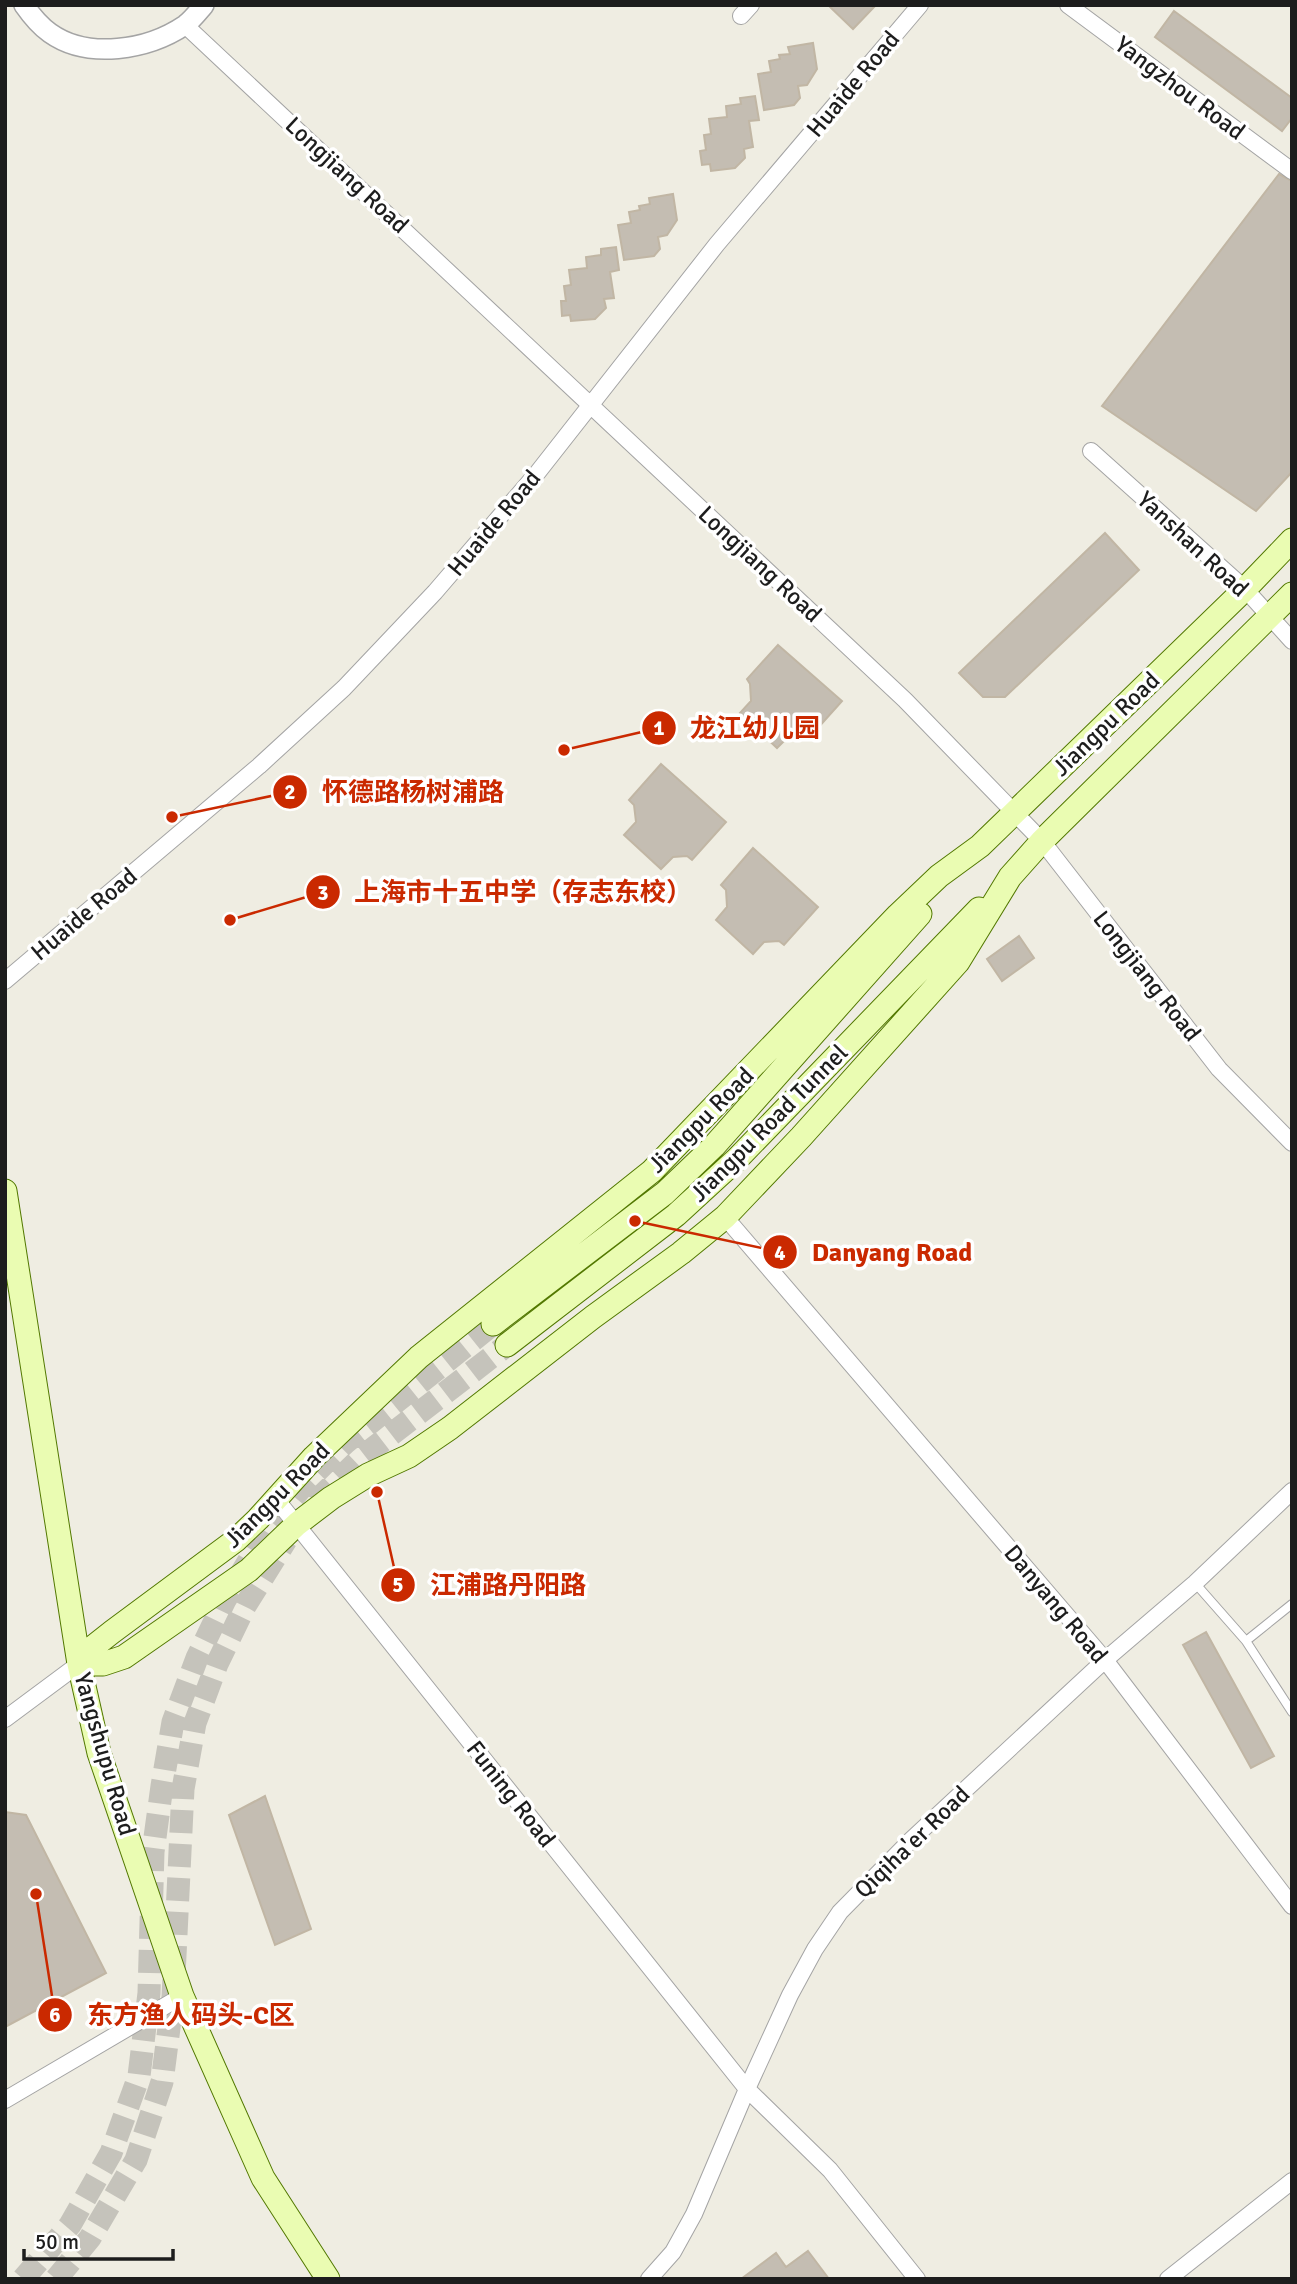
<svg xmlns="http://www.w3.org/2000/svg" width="1297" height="2284" font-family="Signika,'Noto Sans SC',sans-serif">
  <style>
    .building { fill: #c4bdb2; stroke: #c1b6a4; stroke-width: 2 }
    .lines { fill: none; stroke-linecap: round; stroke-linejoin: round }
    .secondary-tunnel { stroke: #c5c3bb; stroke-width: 23; stroke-dasharray: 23 11; stroke-linecap: butt }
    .service-casing { stroke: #a4a4a4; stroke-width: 10 }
    .minor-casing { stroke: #a4a4a4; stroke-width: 18 }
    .tertiary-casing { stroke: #a4a4a4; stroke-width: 22 }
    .secondary-casing { stroke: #527800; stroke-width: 25 }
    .service { stroke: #fff; stroke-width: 8 }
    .minor { stroke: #fff; stroke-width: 16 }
    .tertiary { stroke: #fff; stroke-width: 19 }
    .secondary { stroke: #eafcb2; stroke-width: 23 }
    .labels { text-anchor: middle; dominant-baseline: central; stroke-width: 7; stroke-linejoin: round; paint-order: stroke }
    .street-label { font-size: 24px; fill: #1d1d1d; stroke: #fff }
    .leader { fill: none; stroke: #ca2900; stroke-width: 2.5 }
    .callout-dot { fill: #ca2900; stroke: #fff; stroke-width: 2.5 }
    .mark-label { font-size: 21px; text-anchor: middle; font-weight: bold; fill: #fff }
    .callout-label { font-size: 26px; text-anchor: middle; font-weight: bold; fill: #ca2900; stroke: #fff; stroke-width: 7; stroke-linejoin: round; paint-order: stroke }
  </style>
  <rect width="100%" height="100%" fill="#efede2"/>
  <!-- building -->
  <path class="building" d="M828 5H876L853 29Z
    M1174 11 1292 98V118L1282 131 1155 37Z
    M813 43 817 69 807 85 798 86 800 98 794 105 764 110 758 74 771 72 769 61 780 59 779 55 790 54 788 47Z
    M755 96 759 120 749 121 753 147 744 149 745 158 735 168 711 171 710 164 702 165 700 151 706 150 704 135 711 134 709 119 727 117 726 106 741 104 740 98Z
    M1279 174 1292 181V472L1256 511 1102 406Z
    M673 194 677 220 667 235 658 237 660 249 654 256 624 260 618 225 631 223 629 212 640 210 639 206 650 204 649 198Z
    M616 247 619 270 610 272 614 298 604 299 606 308 595 319 571 321 570 315 562 316 561 301H566L564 286 571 285 569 270 587 268 586 257 601 255V249Z
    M1105 533 1139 570 1005 697H983L959 673Z
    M778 645 842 701 808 739 804 735 789 736 777 748 740 713 751 701 750 684 747 679Z
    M661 764 726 822 692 860 687 856 673 857 661 869 624 835 636 822 634 805 629 800Z
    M753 848 818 907 784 945 779 941 764 942 753 954 716 920 727 907 726 890 721 885Z
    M1019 936 1034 958 1002 981 987 959Z
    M1206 1632 1274 1756 1251 1768 1183 1645Z
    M265 1796 311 1929 275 1945 229 1815Z
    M5 1812 26 1815 106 1973 5 2027Z
    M808 2251 829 2279H741L776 2253 786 2267Z"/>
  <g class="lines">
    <!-- secondary-tunnel -->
    <path class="secondary-tunnel" d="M315 1502 362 1457 507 1345
      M23 2279 70 2225 111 2153 139 2076 149 1993 153 1852 162 1786 173 1722 197 1658 225 1600 271 1524 307 1481 345 1443 493 1324
      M56 2279 90 2238 136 2160 162 2082 173 1997 183 1789 195 1723 217 1664 245 1606 286 1540"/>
    <defs>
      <path id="service" d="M1195 1583 1246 1641
        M1292 1604 1246 1641 1292 1712"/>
      <path id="minor" d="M1068 5 1292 171
        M741 16 751 5
        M185 25 905 700 1042 841 1219 1069 1292 1143
        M1091 451 1245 589 1292 641
        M5 981 259 766 344 688 435 592 538 472 717 244 920 5
        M725 1217 1105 1660 1292 1906
        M276 1499 747 2089 830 2170 917 2279
        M5 1719 79 1664
        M5 2100 182 1996
        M649 2279 673 2252 694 2214 747 2089 790 1995 815 1949 840 1912 911 1840 1105 1660 1195 1583 1292 1491
        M1168 2279 1292 2181"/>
      <path id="tertiary" d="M24 5C31 15 40 26 50 33 88 60 148 50 185 25 192 20 198 12 204 5"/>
      <path id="secondary" d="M5 1191 79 1664 99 1753 182 1996 263 2178 328 2279
        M493 1324 665 1193 714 1146 920 914
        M507 1345 676 1215 737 1159 979 909
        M79 1664 93 1647 112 1632 236 1540 258 1519 314 1457 419 1357 652 1171 898 915 939 876 980 846 1245 589 1292 540
        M79 1664H103L124 1657 249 1570 297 1524 331 1498 368 1475 409 1456 450 1428 593 1317 681 1253 725 1217 801 1137 958 962 1010 877 1042 841 1292 594"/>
    </defs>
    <!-- service casing -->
    <use href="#service" class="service-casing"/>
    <!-- minor casing -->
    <use href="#minor" class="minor-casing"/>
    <!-- tertiary casing -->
    <use href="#tertiary" class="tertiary-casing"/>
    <!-- secondary casing -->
    <use href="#secondary" class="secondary-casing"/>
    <!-- service -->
    <use href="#service" class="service"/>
    <!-- minor -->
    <use href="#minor" class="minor"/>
    <!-- tertiary -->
    <use href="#tertiary" class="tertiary"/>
    <!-- secondary -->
    <use href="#secondary" class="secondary"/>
  </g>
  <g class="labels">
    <!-- street labels -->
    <g class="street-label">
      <text transform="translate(853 84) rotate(-50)">Huaide Road</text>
      <text transform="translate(1180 88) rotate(37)">Yangzhou Road</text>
      <text transform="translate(347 175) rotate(43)">Longjiang Road</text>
      <text transform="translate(494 523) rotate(-50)">Huaide Road</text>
      <text transform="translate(1193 544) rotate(43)">Yanshan Road</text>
      <text transform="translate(760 564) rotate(43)">Longjiang Road</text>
      <text transform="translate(1106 724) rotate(-44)">Jiangpu Road</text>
      <text transform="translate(84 914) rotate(-40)">Huaide Road</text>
      <text transform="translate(1147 976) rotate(52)">Longjiang Road</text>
      <text transform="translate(701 1120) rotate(-45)">Jiangpu Road</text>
      <text transform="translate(769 1123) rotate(-45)">Jiangpu Road Tunnel</text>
      <text transform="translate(277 1495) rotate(-45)">Jiangpu Road</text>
      <text transform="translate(1056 1604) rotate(50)">Danyang Road</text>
      <text transform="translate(105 1754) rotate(74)">Yangshupu Road</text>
      <text transform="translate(511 1794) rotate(52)">Funing Road</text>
      <text transform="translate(912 1842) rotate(-44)">Qiqiha'er Road</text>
    </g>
  </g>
  <!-- callouts -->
  <path class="leader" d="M564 750L659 728M172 817L290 792M230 920L323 892M635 1221L780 1252M377 1492L398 1585M36 1894L55 2015"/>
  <g class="callout-dot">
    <circle cx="564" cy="750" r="7"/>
    <circle cx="172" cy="817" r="7"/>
    <circle cx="230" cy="920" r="7"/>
    <circle cx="635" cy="1221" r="7"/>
    <circle cx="377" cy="1492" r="7"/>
    <circle cx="36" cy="1894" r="7"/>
    <circle cx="659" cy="728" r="18"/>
    <circle cx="290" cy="792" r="18"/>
    <circle cx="323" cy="892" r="18"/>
    <circle cx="780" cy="1252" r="18"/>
    <circle cx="398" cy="1585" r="18"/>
    <circle cx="55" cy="2015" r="18"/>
  </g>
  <g class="mark-label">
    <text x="659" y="735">1</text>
    <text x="290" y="799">2</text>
    <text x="323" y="900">3</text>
    <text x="780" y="1260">4</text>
    <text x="398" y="1592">5</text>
    <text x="55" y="2022">6</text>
  </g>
  <g class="callout-label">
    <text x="755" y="737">龙江幼儿园</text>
    <text x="413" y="801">怀德路杨树浦路</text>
    <text x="523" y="901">上海市十五中学（存志东校）</text>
    <text x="892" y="1261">Danyang Road</text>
    <text x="508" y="1594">江浦路丹阳路</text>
    <text x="191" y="2024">东方渔人码头-C区</text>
  </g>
  <!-- border -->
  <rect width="1297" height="2284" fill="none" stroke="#1d1d1d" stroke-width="14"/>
  <!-- scale -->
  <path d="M24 2249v10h149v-10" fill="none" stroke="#1d1d1d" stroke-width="3.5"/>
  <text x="35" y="2249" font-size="21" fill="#1d1d1d" stroke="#ffffff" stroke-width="5" paint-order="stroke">50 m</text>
</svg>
